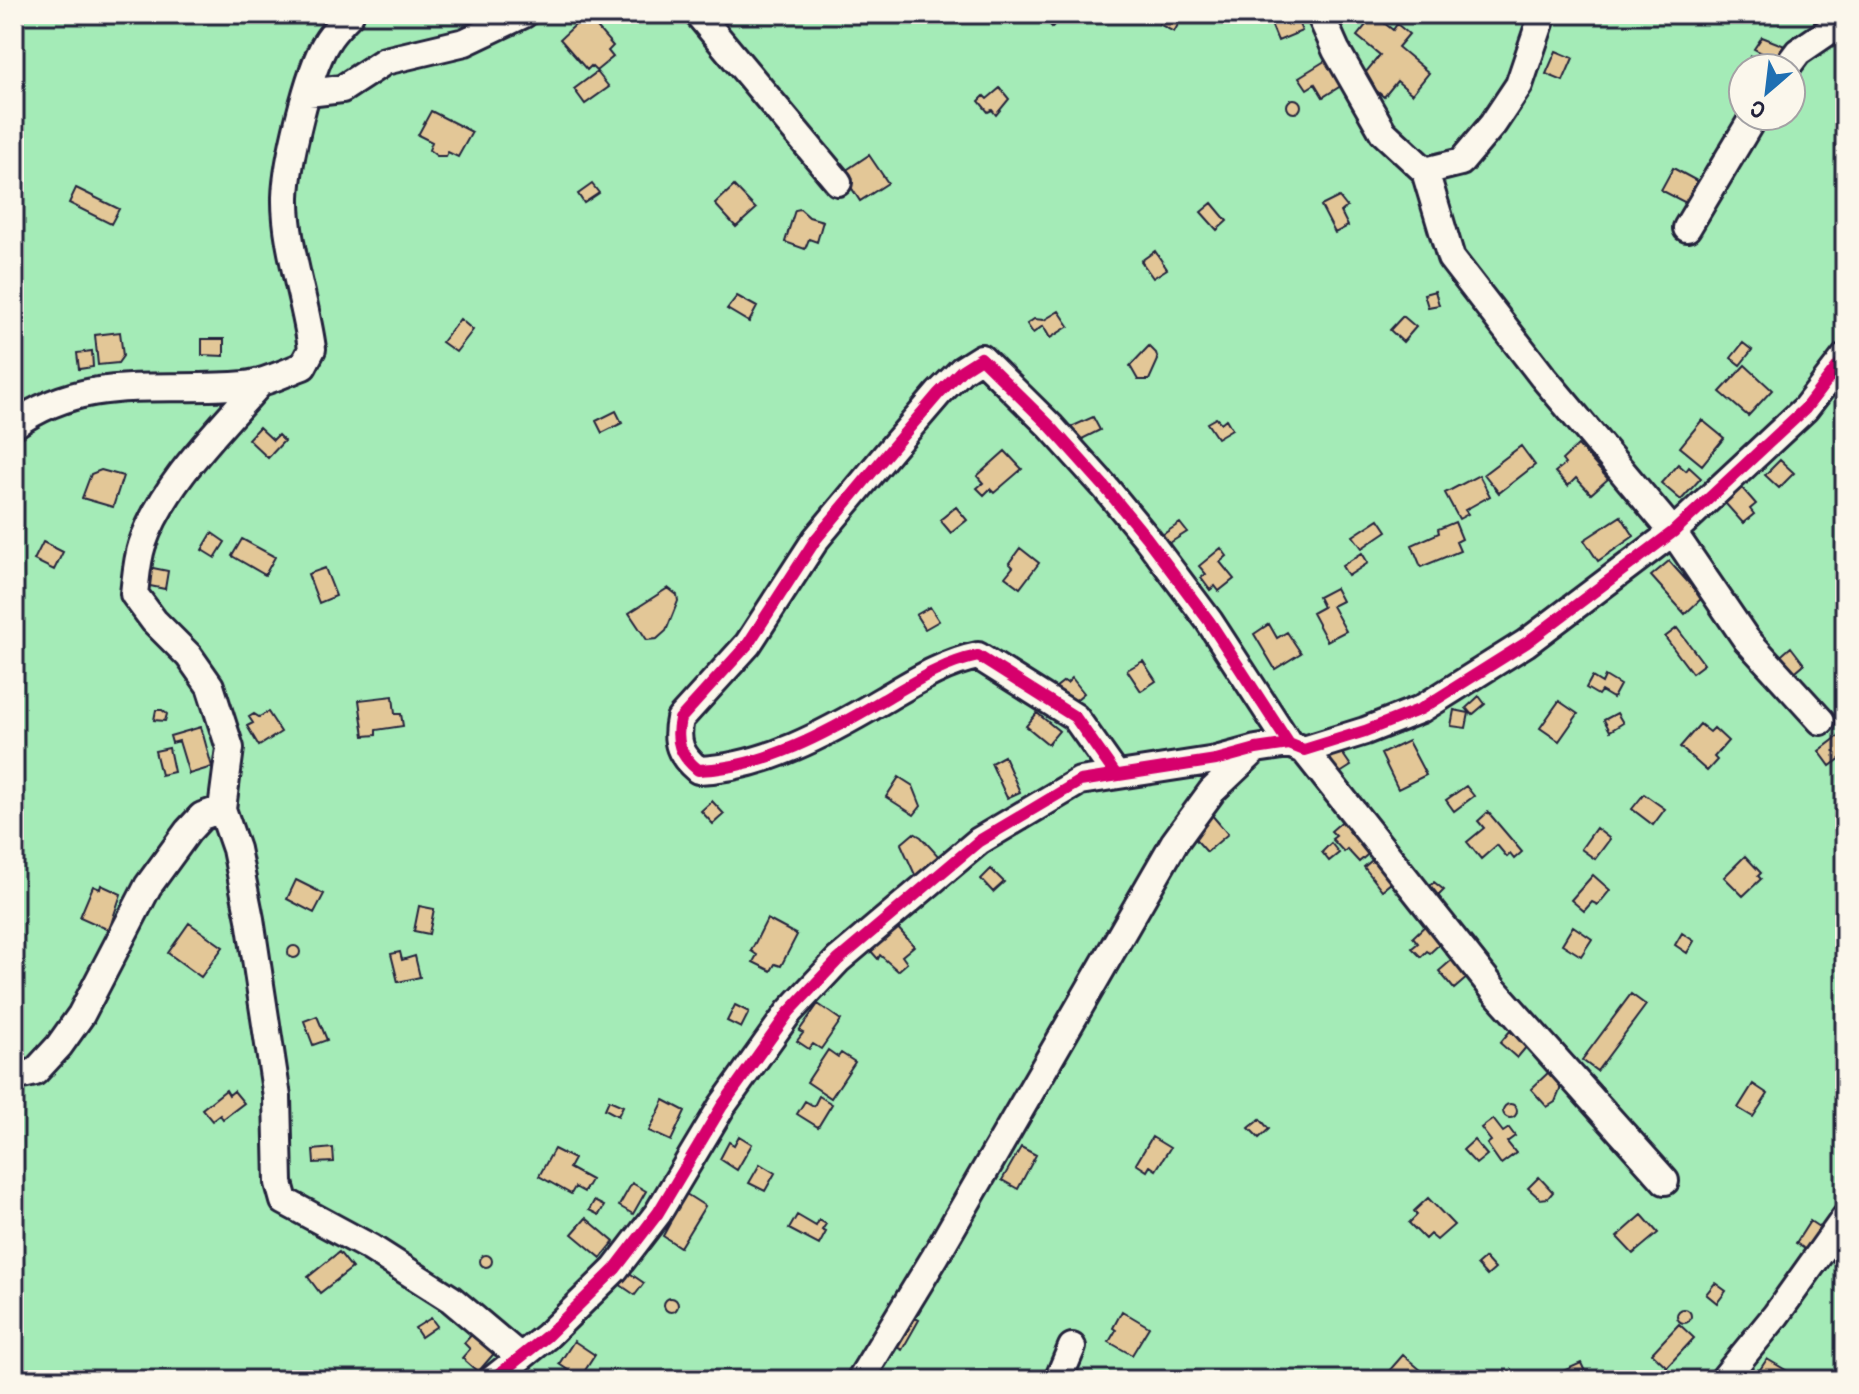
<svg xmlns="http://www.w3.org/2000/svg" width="1859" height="1394" font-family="Pangolin,sans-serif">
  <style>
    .green { fill: #a4ebb7; stroke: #638679; stroke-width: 2; fill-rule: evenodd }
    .building { fill: #e3c797; stroke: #22223b; stroke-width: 2 }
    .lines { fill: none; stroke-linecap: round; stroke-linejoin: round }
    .minor-casing { stroke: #22223b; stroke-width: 32 }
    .minor { stroke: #fbf7ec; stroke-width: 26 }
    .cycleway-casing { stroke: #fbf7ec; stroke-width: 17 }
    .cycleway { stroke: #d6006c; stroke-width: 12 }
  </style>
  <rect width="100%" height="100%" fill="#f6eddb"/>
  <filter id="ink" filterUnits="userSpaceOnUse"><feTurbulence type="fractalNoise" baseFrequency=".0125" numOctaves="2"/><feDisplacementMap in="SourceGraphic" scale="16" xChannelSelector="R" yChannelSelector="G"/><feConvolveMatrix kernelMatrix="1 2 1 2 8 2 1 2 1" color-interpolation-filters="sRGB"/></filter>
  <g filter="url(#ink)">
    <!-- green -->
    <path class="green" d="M14 14H1845V1380H14ZM1743 68H1791V116H1743Z"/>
    <!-- building -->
    <path class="building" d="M1040 14H1066L1052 27Z
      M1164 14 1180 21 1174 32 1159 24Z
      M586 15 613 46 608 51 613 57 596 71 591 66 587 70 560 39Z
      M1374 15 1393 30 1397 24 1409 34 1398 47 1429 73 1412 94 1397 81 1384 97 1361 78 1380 55 1357 36Z
      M1296 17 1302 31 1278 41 1271 24Z
      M1762 37 1785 46 1777 61 1754 49Z
      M1556 51 1573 58 1563 81 1546 74Z
      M1751 56 1770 66 1769 68H1745Z
      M1328 59 1344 84 1323 97 1315 84 1307 89 1299 77Z
      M597 72 609 87 585 104 574 89Z
      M1000 88 1009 99 996 115 992 110 988 112 979 101 984 96 987 99Z
      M1287 106a7 7 0 1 1 14 0a7 7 0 1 1-14 0Z
      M431 111 472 132 458 157 448 152 446 156H437L429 150 432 142 418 135Z
      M869 155 888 183 860 201 842 173Z
      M1673 168 1697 181 1686 203 1661 190Z
      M592 184 599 193 584 203 578 194Z
      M734 186 756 209 736 227 715 204Z
      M76 188 119 209 111 224 69 203Z
      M1339 197 1347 207 1341 212 1348 226 1335 233 1321 206Z
      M1212 203 1227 221 1217 230 1201 212Z
      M800 209 809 217 823 221 817 242 809 239 805 249 785 242 795 210Z
      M1155 251 1167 269 1153 278 1141 261Z
      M1435 291 1439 305 1428 307 1424 294Z
      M737 296 757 307 749 322 727 309Z
      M1059 311 1069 326 1050 338 1043 326 1033 333 1027 324 1034 319 1044 320Z
      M1403 316 1416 327 1403 342 1390 330Z
      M460 319 473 330 456 352 442 342Z
      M120 332 123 356 118 363 98 365 95 335Z
      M202 339H224V356L202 355Z
      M1743 343 1752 350 1740 365 1731 358Z
      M1149 346 1156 353 1158 360 1149 380H1138L1130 366Z
      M92 351 93 367 79 369 77 353Z
      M1745 365 1772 390 1748 416 1720 392Z
      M616 411 622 423 602 433 596 421Z
      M1093 417 1100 430 1078 441 1071 427Z
      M1216 418 1221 423 1226 419 1232 429 1217 438 1207 423Z
      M1702 420 1724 438 1702 465 1680 447Z
      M259 427 273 440 278 435 284 441 268 458 248 439Z
      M1578 445 1608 479 1591 494 1576 478 1568 486 1555 472 1565 464 1562 460Z
      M1521 446 1535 465 1499 493 1484 474Z
      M1005 451 1022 469 994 493 990 489 984 495 977 488 983 483 977 476Z
      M1780 460 1794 473 1779 488 1765 475Z
      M1678 464 1686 471 1689 467 1701 478 1681 500 1661 483Z
      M101 470 123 476 113 507 82 498 91 474Z
      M1479 475 1490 496 1465 510 1468 514 1459 519 1445 493Z
      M1735 480 1756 504 1750 509 1754 514 1743 523 1718 495Z
      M956 507 967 520 951 533 940 520Z
      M1621 516 1634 536 1598 561 1584 540Z
      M1379 519 1387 531 1362 548 1353 536Z
      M1455 522 1462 539 1456 542 1460 551 1421 567 1412 545 1439 533 1438 529Z
      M1180 523 1187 532 1165 546 1159 537Z
      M212 533 225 542 215 558 202 550Z
      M242 539 275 557 265 575 232 556Z
      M43 542 63 552 54 570 34 560Z
      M1020 548 1039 563 1020 588 1005 577 1013 567 1009 563Z
      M1221 548 1227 556 1220 562 1234 579 1219 591 1215 586 1210 590 1201 578 1206 574 1199 566Z
      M1362 553 1368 563 1348 576 1342 566Z
      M1669 561 1702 598 1685 614 1651 576Z
      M148 567 168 571 165 589 145 585Z
      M325 568 336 596 319 603 308 574Z
      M668 588 677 595 678 601 666 631 657 639 647 640 629 613Z
      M1335 588 1342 601 1332 606 1346 631 1327 641 1312 613 1323 607 1318 597Z
      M930 607 939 621 925 629 916 615Z
      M1269 624 1277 638 1287 632 1301 653 1275 669 1254 634Z
      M1677 628 1704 664 1692 673 1665 637Z
      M1791 647 1804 664 1790 676 1776 660Z
      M1143 661 1156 681 1141 691 1127 670Z
      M1605 676 1620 685 1613 698 1601 691 1598 695 1586 688 1592 677 1602 683Z
      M1072 678 1084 693 1070 705 1055 688 1064 681 1067 683Z
      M393 696 395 714H401L403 726 376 730V735L364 736 359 700Z
      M1479 696 1485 704 1472 715 1466 708Z
      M1559 701 1578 714 1559 741 1540 728Z
      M156 710H162L167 714 165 721 154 720Z
      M1454 710 1469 713 1466 728 1451 726Z
      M268 712 281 732 259 746 247 726 253 723 249 717 254 714 259 717Z
      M1037 713 1059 731 1048 744 1026 726Z
      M1617 713 1623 723 1610 731 1604 720Z
      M1700 724 1710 732 1714 728 1728 741 1714 757 1717 760 1707 771 1680 747Z
      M201 727 212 767 189 774 179 741 172 743 170 736Z
      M1844 732 1845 755 1830 766 1819 751Z
      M1408 741 1426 775 1398 789 1381 754Z
      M1338 747 1351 766 1337 775 1324 756Z
      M169 748 174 772 161 775 155 751Z
      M1004 756 1020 792 1007 798 991 763Z
      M899 777 913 786 921 806 914 815 886 797Z
      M1466 786 1474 796 1454 811 1446 800Z
      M1644 794 1665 809 1653 825 1632 809Z
      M712 801 724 814 713 824 701 811Z
      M1488 812 1522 852 1514 859 1510 854 1507 857 1497 845 1481 859 1467 842 1484 828 1478 821Z
      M1211 814 1228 834 1207 852 1190 833Z
      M1346 818 1374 849 1359 862 1347 849 1344 852 1332 839 1336 836 1331 831Z
      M1596 828 1610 839 1595 859 1581 849Z
      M914 833 921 837 941 859 916 877 901 844Z
      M1331 843 1339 853 1329 861 1322 852Z
      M1377 856 1396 879 1382 890 1364 867Z
      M1745 856 1761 873 1758 876 1761 879 1743 896 1724 877Z
      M991 869 1004 882 993 892 981 879Z
      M1593 875 1610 890 1598 905 1592 902 1584 911 1571 900Z
      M296 880 324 894 314 913 287 899Z
      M1434 882 1444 890 1437 897 1428 888Z
      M101 885 121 894 109 930 80 917 93 886 100 889Z
      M419 906 434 909 429 934 414 931Z
      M767 919 797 935 781 966 775 964 771 971 753 962 757 955 751 951Z
      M1429 922 1445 939 1430 953 1427 951 1421 957 1412 948 1418 943 1413 937Z
      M189 923 223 947 201 977 168 953Z
      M896 926 914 946 902 956 907 963 898 971 880 955 878 959 870 950Z
      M1573 926 1592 939 1581 956 1562 944Z
      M1682 933 1694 941 1687 953 1675 945Z
      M288 952a6 6 0 1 1 12 0a6 6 0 1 1-12 0Z
      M400 952 402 960 415 956 420 977 398 982 391 954Z
      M1453 959 1468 977 1454 989 1439 971Z
      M1631 994 1646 1005 1597 1071 1582 1060Z
      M818 1004 841 1020 821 1049 813 1044 809 1049 797 1041 803 1033 799 1031Z
      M735 1005 749 1012 741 1028 727 1021Z
      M317 1016 327 1040 313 1045 304 1021Z
      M1510 1031 1527 1046 1517 1058 1500 1043Z
      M828 1050 838 1057 841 1053 855 1062 831 1098 807 1082Z
      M1551 1070 1560 1080V1090L1555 1102 1547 1107 1531 1089Z
      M1753 1084 1768 1094 1753 1117 1738 1108Z
      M226 1090 229 1095 234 1091 244 1103 223 1119 220 1115 212 1121 202 1109Z
      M819 1096 832 1104 818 1127 797 1114 805 1101 814 1106Z
      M609 1100 623 1106 618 1116 605 1109Z
      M664 1100 685 1111 671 1141 649 1131Z
      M1503 1111a7 7 0 1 1 14 0a7 7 0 1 1-14 0Z
      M1260 1119 1269 1129 1259 1138 1249 1128Z
      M1493 1119 1503 1132 1509 1128 1515 1136 1507 1142 1516 1153 1501 1164 1487 1144 1491 1141 1481 1128Z
      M739 1136 752 1144 737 1170 720 1159 729 1142 734 1145Z
      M1152 1137 1170 1148 1156 1170 1150 1166 1147 1171 1136 1164Z
      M1474 1140 1487 1155 1476 1164 1463 1150Z
      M1021 1147 1036 1155 1018 1189 1002 1180Z
      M333 1148 334 1162 314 1163 313 1150Z
      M554 1149 574 1159 569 1168 591 1180 584 1192 575 1187 571 1194 539 1176Z
      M760 1164 775 1173 765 1191 749 1183Z
      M1539 1177 1553 1192 1548 1198 1540 1199 1528 1188Z
      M632 1183 646 1191 633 1214 619 1206Z
      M683 1192 705 1206 680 1247 663 1236 670 1223 666 1220Z
      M1428 1198 1454 1225 1437 1240 1430 1234 1425 1239 1409 1223 1417 1215 1414 1211Z
      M594 1201 604 1206 599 1215 589 1210Z
      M797 1215 816 1226 819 1220 826 1224 822 1230 826 1232 819 1245 789 1229Z
      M1642 1215 1658 1233 1633 1254 1617 1237Z
      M586 1218 614 1242 601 1258 572 1234Z
      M1810 1221 1822 1229 1808 1251 1796 1243Z
      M339 1252 352 1268 320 1293 308 1277Z
      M480 1261a6 6 0 1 1 12 0a6 6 0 1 1-12 0Z
      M1485 1258 1495 1269 1487 1276 1477 1265Z
      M625 1270 644 1283 635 1295 616 1282Z
      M1715 1283 1726 1291 1717 1303 1706 1294Z
      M664 1305a7 7 0 1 1 14 0a7 7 0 1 1-14 0Z
      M1677 1316a7 7 0 1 1 14 0a7 7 0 1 1-14 0Z
      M1122 1311 1149 1327 1132 1355 1109 1342 1116 1330 1113 1328Z
      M905 1313 919 1320 902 1350 889 1343Z
      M431 1318 437 1326 421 1337 415 1328Z
      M1679 1324 1694 1338 1667 1367 1652 1353Z
      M475 1331 497 1350 478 1372 462 1358 470 1349 464 1343Z
      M574 1341 595 1355 580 1378 559 1364Z
      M1403 1355 1422 1371 1414 1380H1398L1388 1372Z
      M1767 1359 1789 1372 1784 1380H1753Z
      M1581 1363 1589 1380H1554L1552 1376Z"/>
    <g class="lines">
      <defs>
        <path id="minor" d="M698 14 838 182
          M1320 14 1336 50 1383 132 1425 171 1461 162 1493 124 1519 85 1543 14
          M1786 68 1798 52 1845 20
          M308 93 342 89 385 61 465 42 524 14
          M1425 171 1451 258 1543 377 1673 532 1746 639 1821 721
          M1687 228 1754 116
          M261 382C220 429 162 485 142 545 137 560 136 578 134 594L154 621 189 656 210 686 230 748 222 809 236 849 250 919 277 1097 279 1183 284 1201 371 1248 451 1299 520 1357
          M14 425C87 372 162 393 245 385 265 383 284 373 303 366L312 349C306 301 285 245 286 197 287 163 308 72 326 43 332 32 342 23 350 14
          M1304 750 1494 990 1665 1181
          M1116 775 1075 717 978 656C943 663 914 682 883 700 827 733 764 768 698 770 680 755 675 742 680 719L748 644 816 539 892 448 939 393 962 370 981 358 1051 427 1104 486 1146 537 1209 621 1289 744
          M14 1077 35 1072 59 1046 81 1015 148 886 188 831 202 816 222 809
          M492 1380 547 1336 615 1269 658 1213 722 1106 789 1012 838 960 979 841 1080 781 1216 760 1256 749 1289 744 1304 750 1365 731 1421 709 1526 643 1673 532 1805 409 1845 357
          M860 1380 935 1257 1174 843 1212 791 1254 751
          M1058 1380 1072 1347
          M1723 1380 1776 1315 1845 1218"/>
      </defs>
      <!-- minor casing -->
      <use href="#minor" class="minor-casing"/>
      <!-- minor -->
      <use href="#minor" class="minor"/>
      <defs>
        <path id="cycleway" d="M1116 775 1075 717 978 656C943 663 914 682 883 700 827 733 764 768 698 770 680 755 675 742 680 719L748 644 816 539 892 448 939 393 962 370 981 358 1051 427 1104 486 1146 537 1209 621 1289 744
          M492 1380 547 1336 615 1269 658 1213 722 1106 789 1012 838 960 979 841 1080 781 1216 760 1256 749 1289 744 1304 750 1365 731 1421 709 1526 643 1673 532 1805 409 1845 357"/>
      </defs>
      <!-- cycleway casing -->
      <use href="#cycleway" class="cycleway-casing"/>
      <!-- cycleway -->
      <use href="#cycleway" class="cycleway"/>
    </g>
  </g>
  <!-- margin -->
  <rect width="1859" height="1394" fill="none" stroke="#fbf7ec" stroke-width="48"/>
  <rect x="24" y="24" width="1811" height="1346" fill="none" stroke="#22223b" stroke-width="3" filter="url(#ink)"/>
  <!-- north arrow -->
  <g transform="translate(1767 92) rotate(208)"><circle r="38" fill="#fbf7ec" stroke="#a4a2a5" stroke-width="2"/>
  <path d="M0-6L14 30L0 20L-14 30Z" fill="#1f6fb2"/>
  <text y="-12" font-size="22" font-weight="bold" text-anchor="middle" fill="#22223b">С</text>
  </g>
</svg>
